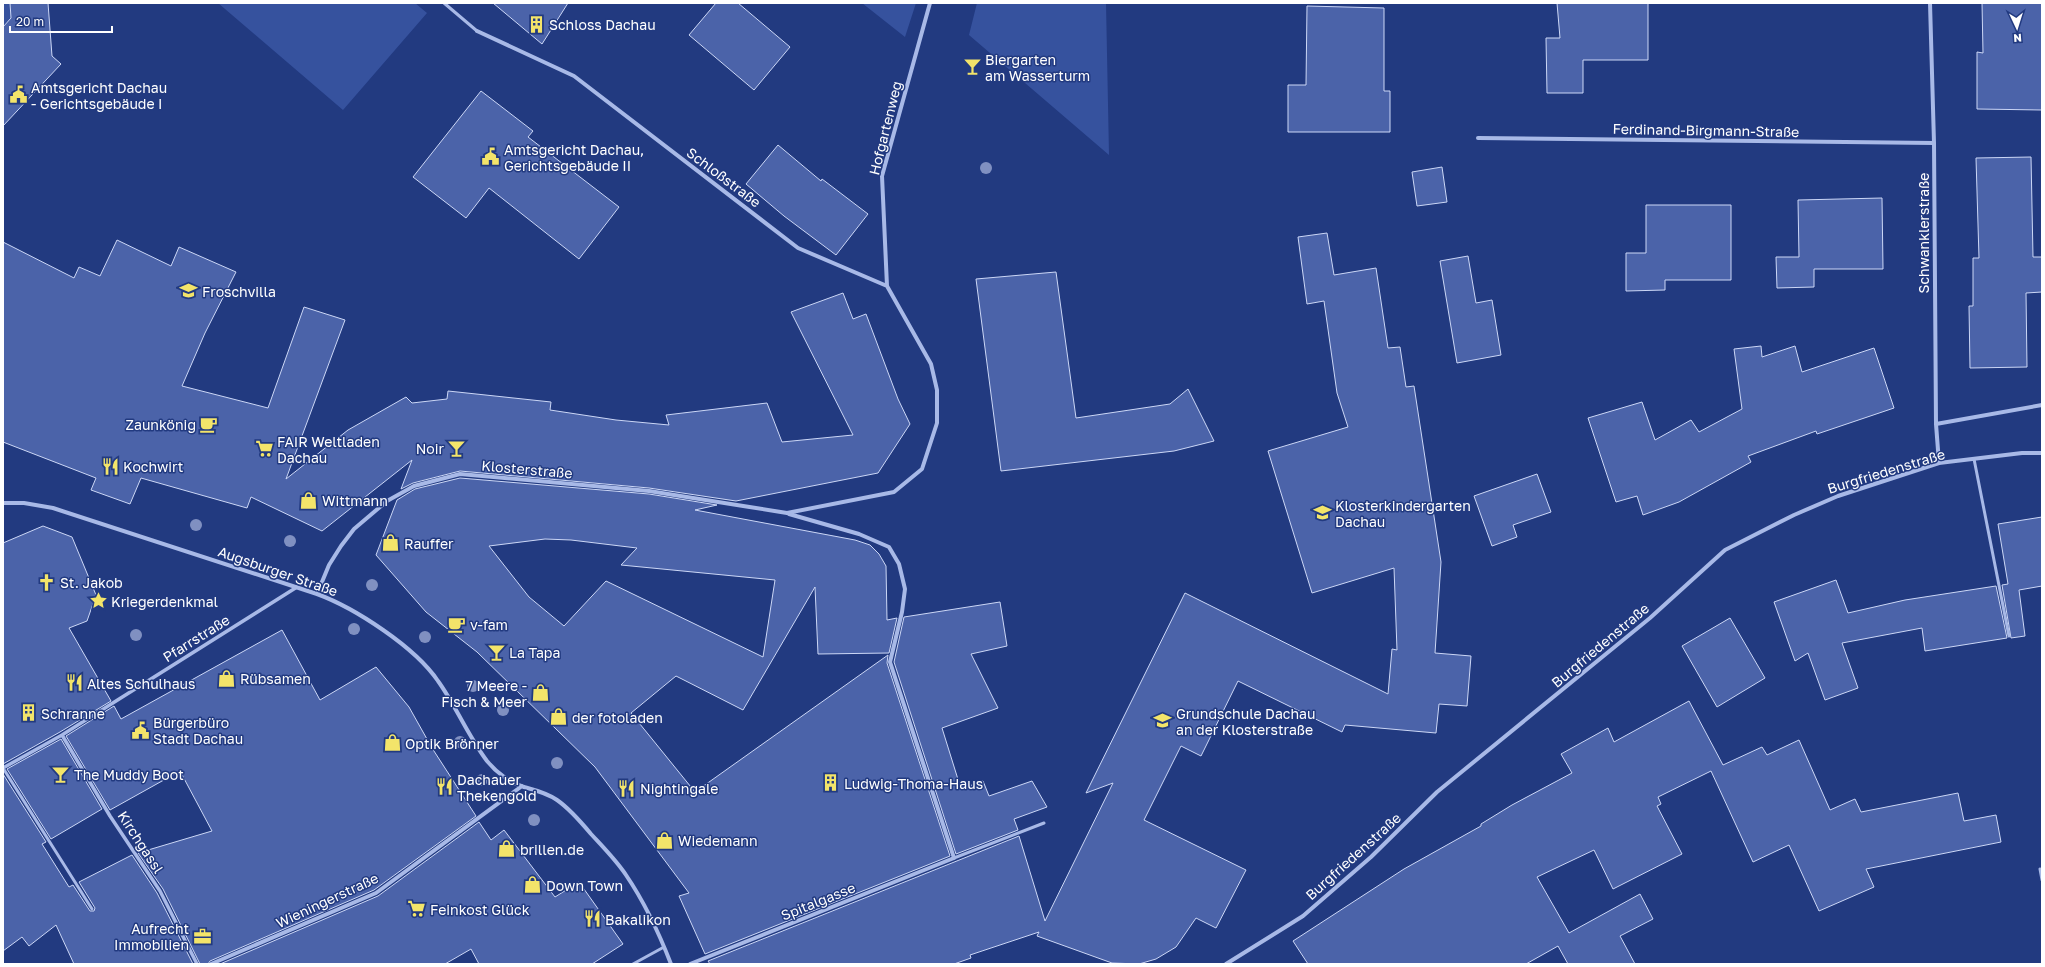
<svg xmlns="http://www.w3.org/2000/svg" width="2045" height="967" font-family="'Golos Text',sans-serif">
  <style>
    .green { fill: #36529e }
    .building { fill: #4b63a9; stroke: #ccd7f6; fill-rule: evenodd }
    .lines { fill: none; stroke-linecap: round; stroke-linejoin: round }
    .service { stroke: #a8b9e7; stroke-width: 3 }
    .pedestrian { stroke: #a8b9e7; stroke-width: 3.5 }
    .minor { stroke: #a8b9e7; stroke-width: 4 }
    .tree { fill: #8090c1 }
    .labels { text-anchor: middle; dominant-baseline: central; stroke-width: 3; stroke-linejoin: round; paint-order: stroke }
    .poi-label { font-size: 14px; fill: #fff; stroke: #223a80; text-anchor: start }
    .street-label { font-size: 14px; fill: #fff; stroke: #223a80 }
  </style>
  <rect width="100%" height="100%" fill="#223a80"/>
  <!-- green -->
  <path class="green" d="M3 3H10L11 18 3 26Z
    M218 3H415L427 13 343 110Z
    M862 3H916L905 37Z
    M977 3H1106L1109 155 969 35Z"/>
  <!-- building -->
  <path class="building" d="M10 3H48L52 56 61 64 3 126V27L11 18Z
    M493 3H568L542 44Z
    M716 3H738L790 47 754 90 689 35Z
    M1557 3H1648V60H1583V93H1547L1546 38H1560Z
    M1982 3H2042V110L1977 109V52L1983 53Z
    M1307 6 1384 8V91H1390V132H1288V85H1306Z
    M481 91 533 131 528 137 619 207 579 259 489 188 466 218 413 177Z
    M778 145 821 181 822 179 868 214 836 255 784 216 746 184Z
    M2031 157 2033 257H2042V292L2026 293 2027 367 1970 368 1969 306H1973V258H1979L1976 158Z
    M1442 167 1447 202 1417 206 1412 172Z
    M1882 198 1883 269H1814V287L1777 288 1776 257H1799L1798 200Z
    M1646 205H1731V280H1665V290L1626 291V253H1646Z
    M1327 233 1334 275 1376 268 1388 348 1400 347 1406 387 1414 386 1441 562 1435 653 1471 656 1467 706 1439 704 1436 733 1345 725 1342 732 1238 681 1201 756 1181 746 1144 820 1246 870 1216 928 1196 918 1176 947 1156 959 1139 964 1112 963 1037 936 1039 932 970 955 971 958 954 964H710L708 961 1019 836 1045 921 1113 783 1086 793 1185 593 1388 694 1392 649 1397 650 1394 568 1312 593 1268 451 1348 427 1337 393 1324 301 1307 304 1298 237Z
    M117 240 171 266 179 247 236 272 205 333 182 386 268 408 304 307 345 320 286 479 348 430 406 397 412 403 447 399 448 391 551 402 550 410 616 420 669 425 666 415 767 403 782 442 853 435 791 312 843 293 853 319 866 314 898 399 910 424 878 473 736 501 649 488 460 471 413 483 401 489 412 460 322 531 251 497 247 508 141 478 130 504 91 490 96 478 3 442V242L74 278 79 267 100 276Z
    M1468 256 1476 303 1492 300 1501 355 1457 363 1440 261Z
    M1056 272 1076 418 1170 404 1188 389 1214 441 1174 451 1001 471 976 279Z
    M1761 346 1762 357 1795 346 1802 372 1874 348 1894 408 1817 434 1816 431 1748 456 1751 462 1679 502 1643 515 1637 496 1616 502 1588 418 1642 402 1655 440 1691 420 1699 432 1742 409 1734 349Z
    M1537 474 1551 512 1513 525 1517 537 1492 546 1474 496Z
    M460 478 649 494 717 505 695 510 855 540 870 545 879 554 886 566 887 620 897 618 889 653 818 654 815 587 743 710 676 676 631 713 695 792 888 655 887 663 950 856 705 954 679 896 689 893 595 767 477 652 426 612 376 555 397 500 415 489ZM545 539 571 540 637 548 621 565 775 580 763 657 606 581 564 626 529 597 489 546Z
    M2042 517V586L2019 590 2025 636 2011 638 2002 585 2008 584 1998 524Z
    M43 526 72 537 96 595 87 621 69 628 111 701 60 732 3 764V543Z
    M1836 580 1848 613 1905 600 1996 586 2007 638 1925 651 1922 628 1842 643 1858 688 1825 700 1808 653 1795 661 1774 602Z
    M1000 602 1007 646 971 654 998 708 942 728 961 789 983 781 989 796 1032 781 1047 807 1014 819 1018 830 956 854 894 662 904 617Z
    M1730 618 1765 678 1717 707 1682 646Z
    M282 630 320 700 376 667 409 707 432 748 476 816 374 890 210 961 208 964H200L163 889 138 853 212 831 180 771 110 810 66 736 114 706 121 719Z
    M1689 701 1723 765 1762 747 1767 755 1799 740 1830 810 1855 799 1861 812 1958 793 1964 821 1996 815 2001 842 1866 869 1874 887 1819 911 1789 845 1753 862 1711 771 1658 797 1661 804 1657 806 1682 854 1613 889 1594 850 1537 877 1569 933 1640 894 1653 919 1620 936 1635 964H1568L1558 946 1526 964H1308L1293 941 1404 869 1481 826V824L1512 805 1572 773 1561 754 1608 728 1614 742Z
    M61 739 102 809 51 839 7 769Z
    M3 774 46 842 42 844 69 887 73 885 90 911H94L95 908 79 882 132 855 157 893 193 964H74L56 925 29 946 22 937 3 951Z
    M479 822 491 840 504 830 555 897 579 882 623 944 592 964H479L471 949 445 964H220L378 896Z"/>
  <g class="lines">
    <!-- service -->
    <path class="service" d="M444 3 477 31
      M1974 459 2009 636
      M3 768 92 909
      M954 858 1044 823
      M2040 869 2042 880
      M633 964 664 947"/>
    <!-- pedestrian -->
    <path class="pedestrian" d="M62 735 110 816 160 891 197 964
      M3 768 62 735 297 587"/>
    <!-- minor -->
    <path class="minor" d="M1930 3 1934 143 1936 424 1939 463
      M1478 138 1934 143
      M887 286 882 176 930 3
      M1936 424 2042 405
      M3 503H24L53 508 317 594C355 608 415 647 438 681 456 706 468 736 487 761 496 772 510 783 524 787 535 790 547 793 557 800 570 809 581 822 591 834 603 847 616 860 626 875 645 903 659 933 671 964
      M317 594 329 565 341 546 354 529 387 501 414 486 460 474 649 491 787 513 894 492 922 469 937 423V390L931 364 887 286 798 248 574 76 477 31
      M211 964 376 893 522 786
      M690 964 954 858 890 662 902 612 905 589 899 564 889 547 859 534 789 514
      M1226 964 1303 916 1371 857 1437 792 1650 618 1725 550 1794 515 1838 496 1939 463 2022 453H2042"/>
  </g>
  <!-- trees -->
  <g class="tree">
    <circle cx="986" cy="168" r="6"/>
    <circle cx="196" cy="525" r="6"/>
    <circle cx="290" cy="541" r="6"/>
    <circle cx="372" cy="585" r="6"/>
    <circle cx="354" cy="629" r="6"/>
    <circle cx="136" cy="635" r="6"/>
    <circle cx="425" cy="637" r="6"/>
    <circle cx="473" cy="686" r="6"/>
    <circle cx="503" cy="710" r="6"/>
    <circle cx="460" cy="742" r="6"/>
    <circle cx="557" cy="763" r="6"/>
    <circle cx="482" cy="780" r="6"/>
    <circle cx="534" cy="820" r="6"/>
  </g>
  <!-- icons -->
  <defs>
    <symbol id="building-bare" viewBox="-9 -9 18 18"><path d="M-4-6H4V6H1V3H-1V6H-4ZM-2.5-4.3h1.7v1.8h-1.7ZM.8-4.3h1.7v1.8H.8ZM-2.5-1h1.7V.8h-1.7ZM.8-1h1.7V.8H.8Z" fill="#f3e46a" stroke="#223a80" stroke-width="2.5" paint-order="stroke"/></symbol>
    <symbol id="bar-bare" viewBox="-9 -9 18 18"><path d="M-6-5H6L.8 .8V4.5H3.5V6h-7V4.5H-.8V.8Z" fill="#f3e46a" stroke="#223a80" stroke-width="2.5" paint-order="stroke"/></symbol>
    <symbol id="civic-bare" viewBox="-9 -9 18 18"><path d="M-.6-6.5H3V-4.5H.6V-3L4-1V1h2V6H-6V1h2V-1L-.6-3ZM-1.2 2.5V6h2.4V2.5Z" fill="#f3e46a" stroke="#223a80" stroke-width="2.5" paint-order="stroke"/></symbol>
    <symbol id="school-bare" viewBox="-9 -9 18 18"><path d="M0-5L7-2L0 1L-7-2ZM-4 1L0 2.5L4 1V4Q0 6-4 4Z" fill="#f3e46a" stroke="#223a80" stroke-width="2.5" paint-order="stroke"/></symbol>
    <symbol id="cafe-bare" viewBox="-9 -9 18 18"><path d="M-5.5-4.5H6V0H3Q3 3.5 0 3.5H-2.5Q-5.5 3.5-5.5 0ZM3-3.2v2h1.7v-2ZM-6 4.5H4V6H-6Z" fill="#f3e46a" stroke="#223a80" stroke-width="2.5" paint-order="stroke"/></symbol>
    <symbol id="supermarket-bare" viewBox="-9 -9 18 18"><path d="M-6-5.5h2.5l.6 2H6L4.5 2H-2.5L-4.4-4H-6ZM-1.5 3.2a1.3 1.3 0 1 0 .1 0ZM3 3.2a1.3 1.3 0 1 0 .1 0Z" fill="#f3e46a" stroke="#223a80" stroke-width="2.5" paint-order="stroke"/></symbol>
    <symbol id="restaurant-bare" viewBox="-9 -9 18 18"><path d="M-5-6h1v4h1v-4h1v4h1v-4h1v5L-1.5 .5V6h-2V.5L-5-1ZM5-6V6H3V1.5H1.5Q1.5-4 5-6Z" fill="#f3e46a" stroke="#223a80" stroke-width="2.5" paint-order="stroke"/></symbol>
    <symbol id="shop-bare" viewBox="-9 -9 18 18"><path d="M-5-2.5h2.3a2.7 3.5 0 0 1 5.4 0H5L5.5 6h-11ZM-1.5-2.5h3a1.5 2.3 0 0 0-3 0Z" fill="#f3e46a" stroke="#223a80" stroke-width="2.5" paint-order="stroke"/></symbol>
    <symbol id="church-bare" viewBox="-9 -9 18 18"><path d="M-1.2-6h2.4v3.5h3.3v2.4h-3.3V6h-2.4V-.1h-3.3v-2.4h3.3Z" fill="#f3e46a" stroke="#223a80" stroke-width="2.5" paint-order="stroke"/></symbol>
    <symbol id="sight-bare" viewBox="-9 -9 18 18"><path d="M0-6L1.8-2.2L6-1.7L2.9 1.2L3.7 5.4L0 3.3L-3.7 5.4L-2.9 1.2L-6-1.7L-1.8-2.2Z" fill="#f3e46a" stroke="#223a80" stroke-width="2.5" paint-order="stroke"/></symbol>
    <symbol id="office-bare" viewBox="-9 -9 18 18"><path d="M-6-3h4V-5.5h4V-3h4V5H-6ZM-1-4.5V-3h2v-1.5ZM-6 0V1H6V0Z" fill="#f3e46a" stroke="#223a80" stroke-width="2.5" paint-order="stroke"/></symbol>
  </defs>
  <g fill-rule="evenodd">
    <use href="#building-bare" x="524" y="12" width="25" height="25"/>
    <use href="#bar-bare" x="960" y="54" width="25" height="25"/>
    <use href="#civic-bare" x="6" y="82" width="25" height="25"/>
    <use href="#civic-bare" x="478" y="144" width="25" height="25"/>
    <use href="#school-bare" x="176" y="278" width="25" height="25"/>
    <use href="#cafe-bare" x="196" y="412" width="25" height="25"/>
    <use href="#bar-bare" x="444" y="436" width="25" height="25"/>
    <use href="#supermarket-bare" x="252" y="436" width="25" height="25"/>
    <use href="#restaurant-bare" x="98" y="454" width="25" height="25"/>
    <use href="#shop-bare" x="296" y="488" width="25" height="25"/>
    <use href="#school-bare" x="1310" y="500" width="25" height="25"/>
    <use href="#shop-bare" x="378" y="530" width="25" height="25"/>
    <use href="#church-bare" x="34" y="570" width="25" height="25"/>
    <use href="#sight-bare" x="86" y="588" width="25" height="25"/>
    <use href="#cafe-bare" x="444" y="612" width="25" height="25"/>
    <use href="#bar-bare" x="484" y="640" width="25" height="25"/>
    <use href="#shop-bare" x="214" y="666" width="25" height="25"/>
    <use href="#restaurant-bare" x="62" y="670" width="25" height="25"/>
    <use href="#shop-bare" x="528" y="680" width="25" height="25"/>
    <use href="#building-bare" x="16" y="700" width="25" height="25"/>
    <use href="#shop-bare" x="546" y="704" width="25" height="25"/>
    <use href="#school-bare" x="1150" y="708" width="25" height="25"/>
    <use href="#civic-bare" x="128" y="718" width="25" height="25"/>
    <use href="#shop-bare" x="380" y="730" width="25" height="25"/>
    <use href="#bar-bare" x="48" y="762" width="25" height="25"/>
    <use href="#building-bare" x="818" y="770" width="25" height="25"/>
    <use href="#restaurant-bare" x="432" y="774" width="25" height="25"/>
    <use href="#restaurant-bare" x="614" y="776" width="25" height="25"/>
    <use href="#shop-bare" x="652" y="828" width="25" height="25"/>
    <use href="#shop-bare" x="494" y="836" width="25" height="25"/>
    <use href="#shop-bare" x="520" y="872" width="25" height="25"/>
    <use href="#supermarket-bare" x="404" y="896" width="25" height="25"/>
    <use href="#restaurant-bare" x="580" y="906" width="25" height="25"/>
    <use href="#office-bare" x="190" y="924" width="25" height="25"/>
  </g>
  <g class="labels">
    <!-- poi labels -->
    <g class="poi-label">
      <text x="549" y="24">Schloss Dachau</text>
      <text x="985" y="59">Biergarten<tspan x="985" dy="16">am Wasserturm</tspan></text>
      <text x="31" y="87">Amtsgericht Dachau<tspan x="31" dy="16">- Gerichtsgebäude I</tspan></text>
      <text x="504" y="149">Amtsgericht Dachau,<tspan x="504" dy="16">Gerichtsgebäude II</tspan></text>
      <text x="202" y="291">Froschvilla</text>
      <text x="196" y="424" text-anchor="end">Zaunkönig</text>
      <text x="277" y="441">FAIR Weltladen<tspan x="277" dy="16">Dachau</tspan></text>
      <text x="444" y="448" text-anchor="end">Noir</text>
      <text x="123" y="466">Kochwirt</text>
      <text x="322" y="500">Wittmann</text>
      <text x="1335" y="505">Klosterkindergarten<tspan x="1335" dy="16">Dachau</tspan></text>
      <text x="404" y="543">Rauffer</text>
      <text x="60" y="582">St. Jakob</text>
      <text x="111" y="601">Kriegerdenkmal</text>
      <text x="470" y="624">v-fam</text>
      <text x="509" y="652">La Tapa</text>
      <text x="240" y="678">Rübsamen</text>
      <text x="87" y="683">Altes Schulhaus</text>
      <text x="527" y="685" text-anchor="end">7 Meere -<tspan x="527" dy="16">Fisch &amp; Meer</tspan></text>
      <text x="41" y="713">Schranne</text>
      <text x="1176" y="713">Grundschule Dachau<tspan x="1176" dy="16">an der Klosterstraße</tspan></text>
      <text x="572" y="717">der fotoladen</text>
      <text x="153" y="722">Bürgerbüro<tspan x="153" dy="16">Stadt Dachau</tspan></text>
      <text x="405" y="743">Optik Brönner</text>
      <text x="74" y="774">The Muddy Boot</text>
      <text x="457" y="779">Dachauer<tspan x="457" dy="16">Thekengold</tspan></text>
      <text x="844" y="783">Ludwig-Thoma-Haus</text>
      <text x="640" y="788">Nightingale</text>
      <text x="678" y="840">Wiedemann</text>
      <text x="520" y="849">brillen.de</text>
      <text x="546" y="885">Down Town</text>
      <text x="430" y="909">Feinkost Glück</text>
      <text x="605" y="919">Bakalikon</text>
      <text x="189" y="928" text-anchor="end">Aufrecht<tspan x="189" dy="16">Immobilien</tspan></text>
    </g>
    <!-- street labels -->
    <g class="street-label">
      <text transform="translate(885 128) rotate(-76)">Hofgartenweg</text>
      <text transform="translate(1706 130) rotate(1)">Ferdinand-Birgmann-Straße</text>
      <text transform="translate(724 177) rotate(37)">Schloßstraße</text>
      <text transform="translate(1923 233) rotate(-90)">Schwanklerstraße</text>
      <text transform="translate(527 469) rotate(5)">Klosterstraße</text>
      <text transform="translate(1886 471) rotate(-17)">Burgfriedenstraße</text>
      <text transform="translate(278 571) rotate(19)">Augsburger Straße</text>
      <text transform="translate(196 638) rotate(-32)">Pfarrstraße</text>
      <text transform="translate(1600 645) rotate(-40)">Burgfriedenstraße</text>
      <text transform="translate(141 842) rotate(57)">Kirchgassl</text>
      <text transform="translate(1353 856) rotate(-42)">Burgfriedenstraße</text>
      <text transform="translate(327 900) rotate(-25)">Wieningerstraße</text>
      <text transform="translate(818 901) rotate(-22)">Spitalgasse</text>
    </g>
  </g>
  <!-- border -->
  <rect width="2045" height="967" fill="none" stroke="#ffffff" stroke-width="8"/>
  <!-- north arrow -->
  <g transform="translate(2017 28) rotate(176)" stroke="#223a80" stroke-width="3" paint-order="stroke">
  <path d="M0-3L7 15L0 10L-7 15Z" fill="#ffffff"/>
  <text y="-6" font-size="11" font-weight="bold" text-anchor="middle" fill="#ffffff">N</text>
  </g>
  <!-- scale -->
  <path d="M10 26v6h102v-6" fill="none" stroke="#ffffff" stroke-width="2"/>
  <text x="16" y="26" font-size="12" fill="#ffffff" stroke="#223a80" stroke-width="3" paint-order="stroke">20 m</text>
</svg>
